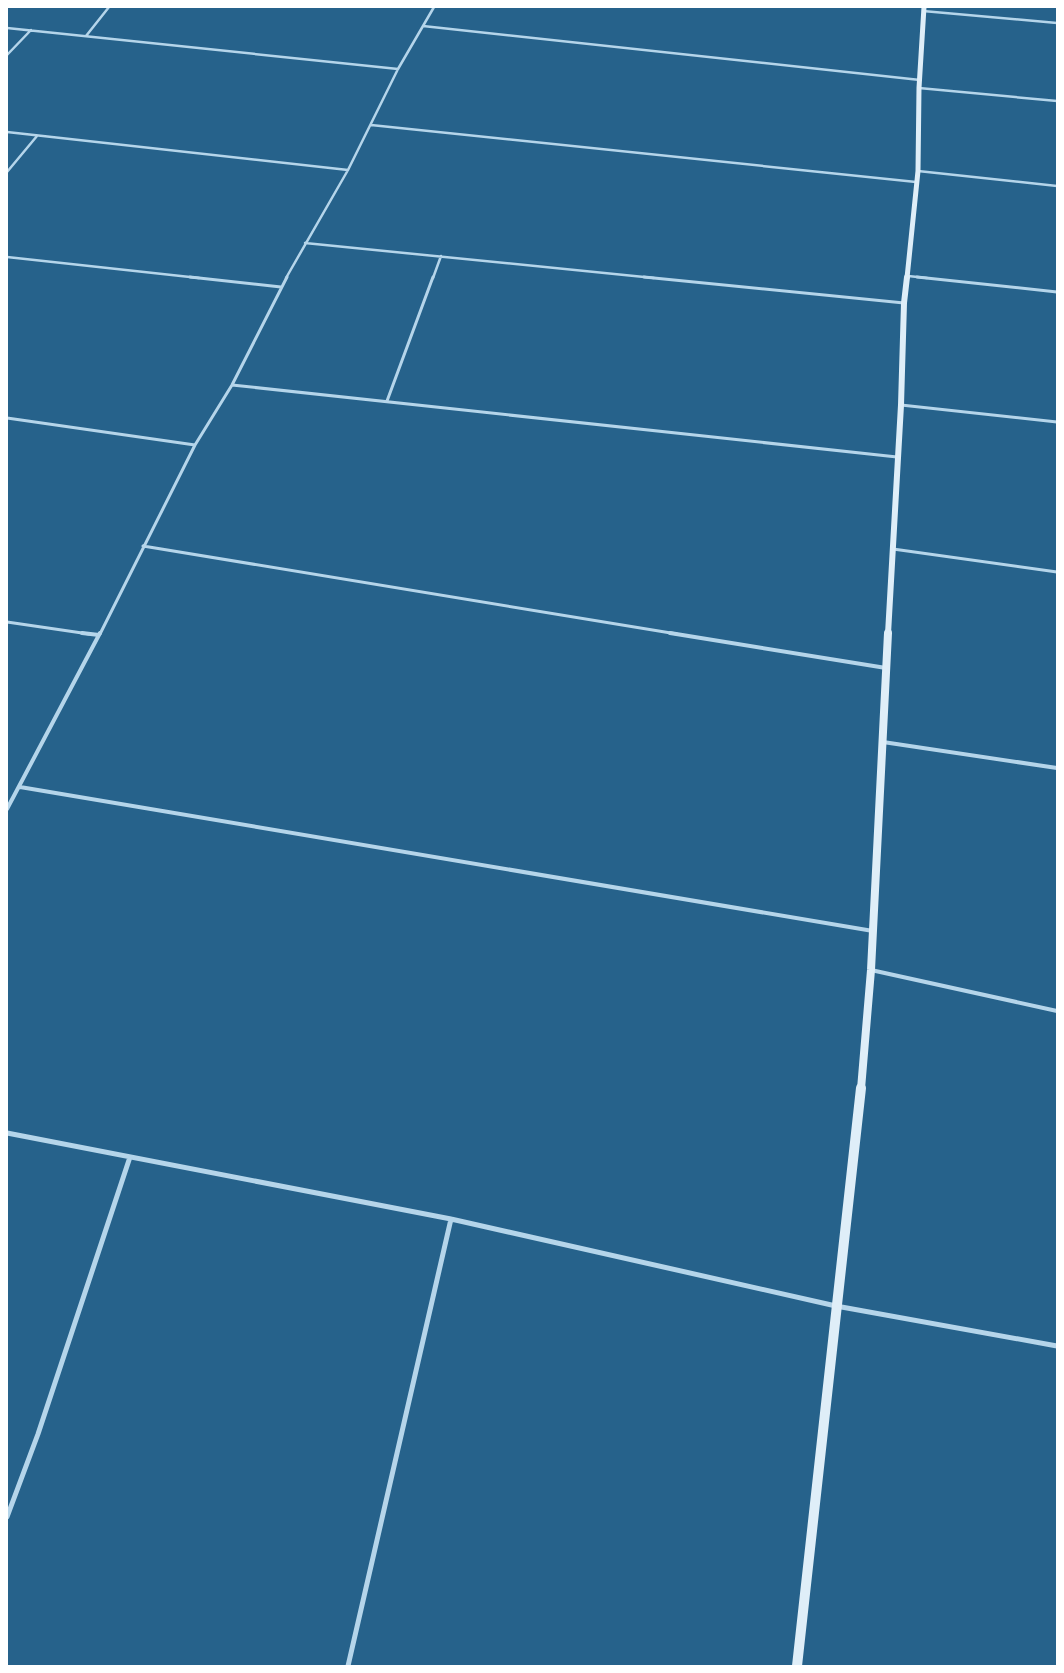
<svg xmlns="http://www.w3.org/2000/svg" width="1064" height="1673" font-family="'Source Sans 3',sans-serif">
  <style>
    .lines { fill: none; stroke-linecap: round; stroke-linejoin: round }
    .street-far3 { stroke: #b5d5ea; stroke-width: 2.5 }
    .street-far2 { stroke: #b5d5ea; stroke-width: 3 }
    .street-far1 { stroke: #b5d5ea; stroke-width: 4 }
    .street { stroke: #b5d5ea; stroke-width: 5 }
    .secondary-far3 { stroke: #dfeef8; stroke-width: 5 }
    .secondary-far2 { stroke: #dfeef8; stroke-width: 6 }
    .secondary-far1 { stroke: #dfeef8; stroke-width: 8 }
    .secondary { stroke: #dfeef8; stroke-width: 10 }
  </style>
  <rect width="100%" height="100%" fill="#26628b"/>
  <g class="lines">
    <!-- street-far3 -->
    <path class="street-far3" d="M923 11 1057 23
      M423 26 920 80
      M7 28 398 69
      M86 36 109 7
      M7 55 31 30
      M919 88 1057 101
      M371 125 916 182
      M7 132 348 170
      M918 171 1057 186
      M7 172 37 136
      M305 243 654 278
      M7 257 199 278
      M908 276 927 278
      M286 278 348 170 398 69 434 7
      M433 278 441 256"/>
    <!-- street-far2 -->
    <path class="street-far2" d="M190 277 281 287
      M644 277 904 303
      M917 277 1057 292
      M232 385 897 457
      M387 401 433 277
      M901 405 1057 422
      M7 418 195 445
      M143 546 677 634
      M893 549 1057 572
      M7 622 89 634
      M100 634 195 445 232 385 287 277"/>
    <!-- street-far1 -->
    <path class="street-far1" d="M82 633 99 635
      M670 633 886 668
      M883 742 1057 768
      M20 787 873 931
      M7 809 100 633
      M871 970 1057 1011"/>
    <!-- street -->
    <path class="street" d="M7 1133 451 1219 836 1306 1057 1346
      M7 1517 38 1434 130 1157
      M348 1666 451 1219"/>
    <!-- secondary-far3 -->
    <path class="secondary-far3" d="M907 278 918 171 919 88 924 7"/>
    <!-- secondary-far2 -->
    <path class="secondary-far2" d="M888 634 901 405 904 303 907 277"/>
    <!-- secondary-far1 -->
    <path class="secondary-far1" d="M861 1089 871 970 888 633"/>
    <!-- secondary -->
    <path class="secondary" d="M797 1666 861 1088"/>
  </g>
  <!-- border -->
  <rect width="1064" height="1673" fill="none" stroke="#ffffff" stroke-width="16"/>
</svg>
